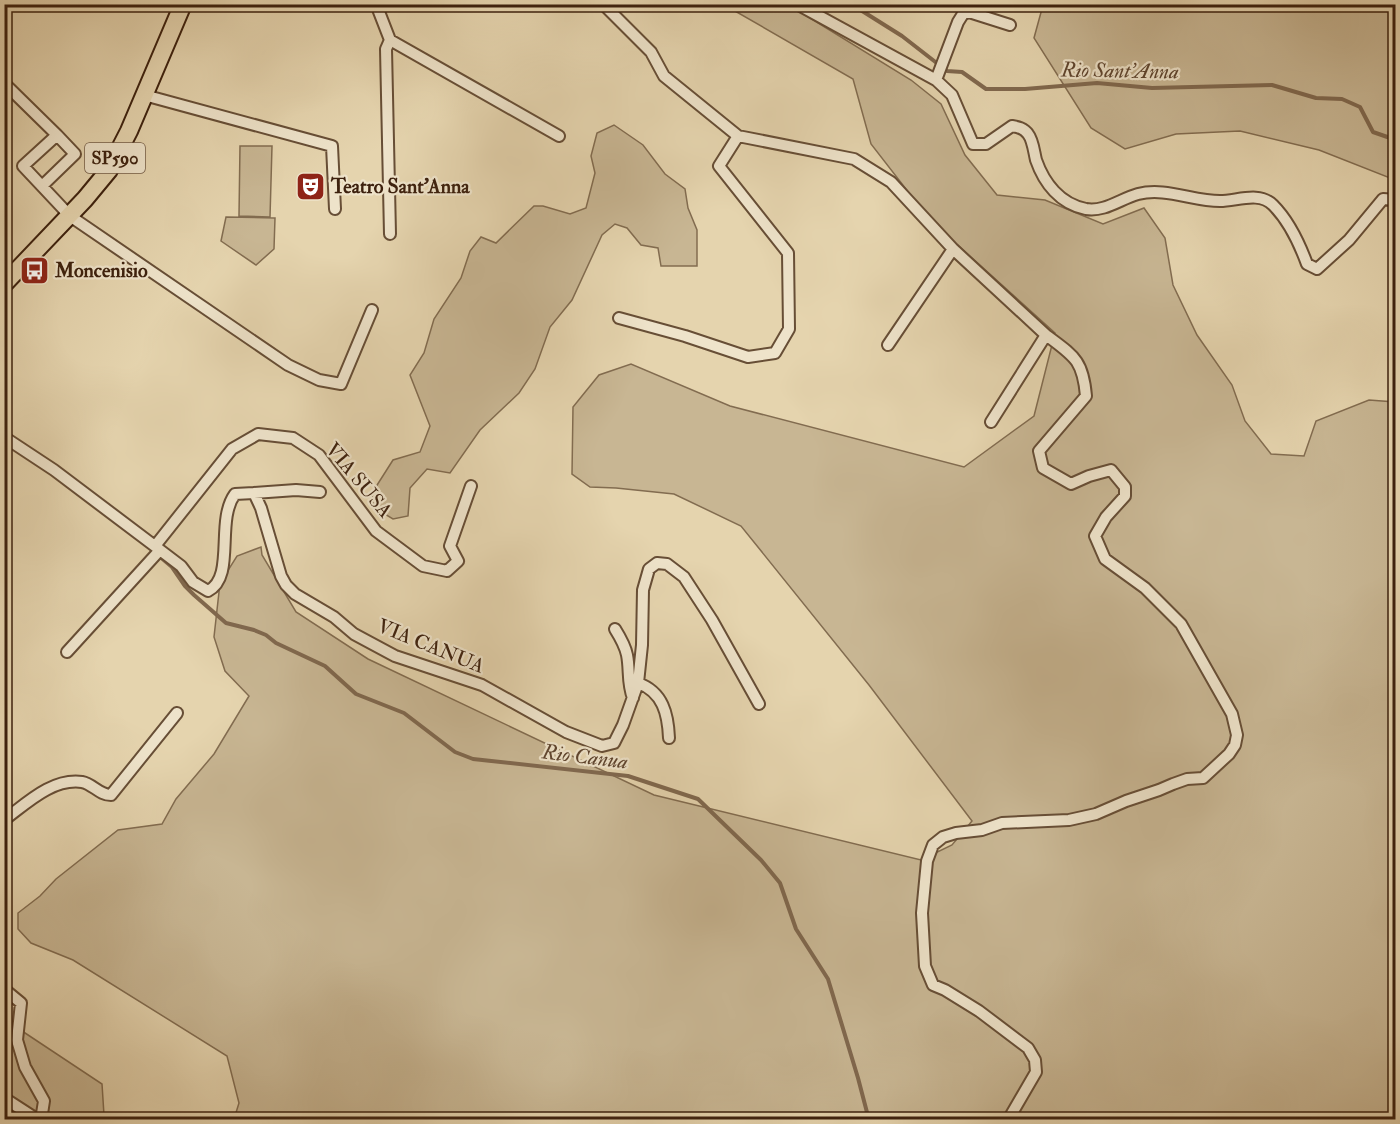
<svg xmlns="http://www.w3.org/2000/svg" width="1400" height="1124" font-family="'IM FELL Double Pica',serif">
  <style>
    .green { fill: #c8b693; stroke: #826c50; stroke-width: 1.5 }
    .lines { fill: none; stroke-linecap: round; stroke-linejoin: round }
    .stream { stroke: #80684e; stroke-width: 4 }
    .minor-casing { stroke: #674e36; stroke-width: 14 }
    .primary-casing { stroke: #3d210e; stroke-width: 20 }
    .minor { stroke: #eee3ca; stroke-width: 10 }
    .primary { stroke: #e5d4ae; stroke-width: 16 }
    .labels { text-anchor: middle; dominant-baseline: central; stroke-width: 4.5; stroke-linejoin: round; paint-order: stroke }
    .shield { fill: #eee3ca; stroke: #725b46; stroke-width: 1.5 }
    .shield-label { font-size: 18px; font-weight: bold; fill: #3d210e }
    .poi-label { font-size: 20px; font-weight: bold; fill: #3d210e; stroke: #eee3ca; text-anchor: start }
    .street-label { font-size: 20px; fill: #3d210e; stroke: #eee3ca }
    .water-label { font-size: 21px; font-style: italic; fill: #5e442e; stroke: #eee3ca }
  </style>
  <rect width="100%" height="100%" fill="#e5d4ae"/>
  <filter id="stains"><feTurbulence type="fractalNoise" baseFrequency=".00333" numOctaves="4"/><feColorMatrix values="0 0 0 0 .2 0 0 0 0 .09 0 0 0 0 .02 0 0 0 .5 -.17"/></filter>
  <radialGradient id="worn" r=".72"><stop offset=".6" stop-color="#630" stop-opacity="0"/><stop offset="1" stop-color="#630" stop-opacity=".3"/></radialGradient>
  <!-- green -->
  <path class="green" d="M713 5H789L911 80 941 104 965 155 997 195 1045 200 1103 224 1144 208 1165 238 1173 285 1197 335 1232 385 1245 421 1271 454 1304 456 1316 421 1369 400 1395 402V1119H234L239 1103 227 1056 73 960 31 943 18 929V913L40 896 56 879 118 830 162 824 176 799 214 754 249 696 225 671 214 637 220 583 237 556 261 547 262 555 296 612 368 659 654 795 921 860 952 845 972 821 869 685 741 526 674 494 616 488 590 487 572 474 573 407 599 375 631 364 730 406 964 467 1034 416 1055 333 930 220 871 144 853 79 728 7Z
    M1043 5H1395V180L1319 150 1240 131 1176 134 1125 149 1091 128 1034 38Z
    M614 125 643 145 665 174 685 189 688 208 697 230V266H661L658 248 641 245 627 228 615 224 602 235 572 300 550 327 535 369 519 393 480 430 450 473 427 469 410 488 408 516 393 519 373 507 372 493 393 460 420 452 430 426 410 375 424 353 434 319 461 278 470 251 481 237 496 243 534 206H543L570 214 586 208 595 173 591 156 597 133Z
    M240 146H272L270 217 239 216Z
    M226 217 275 218 274 249 256 265 221 241Z
    M16 1027 102 1084 104 1115 110 1119 5 1120V1054Z"/>
  <g class="lines">
    <!-- stream -->
    <path class="stream" d="M851 4 902 36 947 71 962 72 986 89H1025L1097 83 1152 88 1272 85 1316 98 1342 99 1360 107 1373 132 1396 140
      M159 556 172 567 185 586 194 595 226 623 254 630 266 635 276 643 325 666 356 694 404 713 455 752 473 759 628 776 698 799 761 860 780 883 796 929 828 979 858 1078 869 1120"/>
    <defs>
      <path id="minor" d="M376 4 390 40 559 136
        M603 4 651 52 664 76 738 136 854 159 891 182 953 249 888 345
        M797 4 936 80 952 95 973 144H986L1012 126C1018 127 1024 128 1028 134 1033 140 1034 152 1036 160 1044 183 1060 204 1086 209 1105 212 1120 199 1138 194 1165 187 1193 201 1220 201 1237 201 1259 191 1273 205 1288 220 1300 245 1307 264L1317 269 1349 240 1383 199 1396 200
        M936 80 958 22 963 14 969 12 1010 25
        M4 83 57 135 23 166 70 216 288 365 319 380 341 384 372 310
        M144 95 332 146 335 209
        M42 186 75 154 57 135
        M390 234 386 49 390 40
        M953 249 1046 335 991 422
        M619 318 685 336 748 357 775 353 789 329 788 253 719 166 738 136
        M4 437 54 470 160 550 181 566 193 582 208 591C236 577 215 521 235 494L254 493 261 508 281 576 286 585 295 594 334 617 354 634 395 656 482 685 566 732 602 746 614 743 623 725 638 683 642 645 643 590 649 569 657 563 667 564 684 577 712 620 759 704
        M254 493 296 490 320 492
        M155 546 232 449 258 434 293 438 319 455 376 531 423 566 447 571 458 561 450 546 471 486
        M615 629C620 637 625 645 627 655 630 670 627 683 633 698
        M67 652 160 550
        M638 683C663 692 668 714 669 738
        M4 820C27 803 52 778 82 782 93 784 99 795 111 795L177 713
        M4 989 21 1003 17 1040 25 1067 44 1101 41 1120
        M4 1098 38 1120
        M1011 1120V1115L1036 1072 1035 1060 1028 1048 979 1011 945 990 933 985 925 966 922 913 927 861 933 845 943 837 956 833 982 830 1002 823 1069 820 1096 814 1126 801 1159 790 1173 784 1187 779 1203 778 1229 754 1235 745 1237 735 1232 714 1181 624 1145 588 1105 559 1095 536 1106 517 1125 496V487L1111 470 1089 476 1071 484 1043 468 1039 451 1086 396C1083 360 1074 356 1046 335"/>
      <path id="primary" d="M4 284 85 199 109 170 129 131 183 4"/>
    </defs>
    <!-- minor casing -->
    <use href="#minor" class="minor-casing"/>
    <!-- primary casing -->
    <use href="#primary" class="primary-casing"/>
    <!-- minor -->
    <use href="#minor" class="minor"/>
    <!-- primary -->
    <use href="#primary" class="primary"/>
  </g>
  <!-- icons -->
  <defs>
    <symbol id="theatre-square" viewBox="-11 -11 22 22"><rect x="-9" y="-9" width="18" height="18" rx="4" fill="#8f2418" stroke="#eee3ca"/><path d="M-5-5.5Q0-4 5-5.5V0Q5 5 0 6Q-5 5-5 0ZM-3.3-2.5H-1v1.5H-3.3ZM1-2.5H3.3v1.5H1ZM-2.8 1Q0 5.5 2.8 1Z" fill="#fff"/></symbol>
    <symbol id="bus-square" viewBox="-11 -11 22 22"><rect x="-9" y="-9" width="18" height="18" rx="4" fill="#8f2418" stroke="#eee3ca"/><path d="M-5-6H5V4H4V6H2V4H-2V6H-4V4H-5ZM-3.5-4V0h7V-4ZM-3.5 1.2v1.5H-2V1.2ZM2 1.2v1.5H3.5V1.2Z" fill="#fff"/></symbol>
  </defs>
  <g fill-rule="evenodd">
    <use href="#theatre-square" x="294" y="170" width="33" height="33"/>
    <use href="#bus-square" x="18" y="254" width="33" height="33"/>
  </g>
  <g class="labels">
    <!-- shield labels -->
    <rect class="shield" x="85" y="143" width="60" height="30" rx="4.5"/>
    <g class="shield-label">
      <text x="115" y="158">SP590</text>
    </g>
    <!-- poi labels -->
    <g class="poi-label">
      <text x="331" y="186">Teatro Sant'Anna</text>
      <text x="55" y="270">Moncenisio</text>
    </g>
    <!-- street labels -->
    <g class="street-label">
      <text transform="translate(359 480) rotate(50)">VIA SUSA</text>
      <text transform="translate(431 646) rotate(22)">VIA CANUA</text>
    </g>
    <!-- water labels -->
    <g class="water-label">
      <text transform="translate(1120 71) rotate(1)">Rio Sant'Anna</text>
      <text transform="translate(585 757) rotate(7)">Rio Canua</text>
    </g>
  </g>
  <!-- margin -->
  <rect width="1400" height="1124" fill="none" stroke="#e5d4ae" stroke-width="24"/>
  <rect x="6" y="6" width="1388" height="1112" fill="none" stroke="#3d210e" stroke-width="3"/>
  <rect x="12" y="12" width="1376" height="1100" fill="none" stroke="#3d210e" stroke-width="1.5"/>
  <rect width="100%" height="100%" filter="url(#stains)"/>
  <rect width="100%" height="100%" fill="url(#worn)"/>
</svg>
